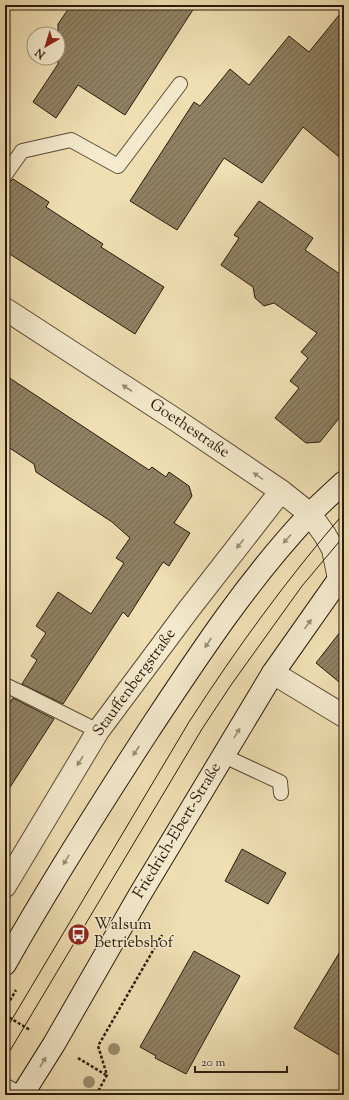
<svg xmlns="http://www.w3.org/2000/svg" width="349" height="1100" font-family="'Sorts Mill Goudy',serif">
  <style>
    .building { fill: url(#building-hatch); stroke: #291b0c }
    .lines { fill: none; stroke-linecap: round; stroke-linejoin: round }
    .service-casing { stroke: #5a4c36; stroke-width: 16 }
    .minor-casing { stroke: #5a4c36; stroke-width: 24 }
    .secondary-casing { stroke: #291b0c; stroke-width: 24 }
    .path { stroke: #291b0c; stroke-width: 2.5; stroke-dasharray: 3 2; stroke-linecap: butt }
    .service { stroke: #f5eace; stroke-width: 14 }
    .minor { stroke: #f5eace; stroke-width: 22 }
    .secondary { stroke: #f5eace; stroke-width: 22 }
    .tram { stroke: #291b0c; stroke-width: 1 }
    .tree { fill: #9d8e6e }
    .oneway { fill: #998d77 }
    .labels { text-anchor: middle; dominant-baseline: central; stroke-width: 3; stroke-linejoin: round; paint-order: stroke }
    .street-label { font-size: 16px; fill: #291b0c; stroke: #f5eace }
    .poi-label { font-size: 16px; fill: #291b0c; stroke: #f5eace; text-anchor: start }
  </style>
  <defs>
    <pattern id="building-hatch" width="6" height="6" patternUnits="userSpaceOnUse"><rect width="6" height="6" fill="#908163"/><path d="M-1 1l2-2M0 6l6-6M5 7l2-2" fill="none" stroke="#766950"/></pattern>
  </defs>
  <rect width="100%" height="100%" fill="#efdfb3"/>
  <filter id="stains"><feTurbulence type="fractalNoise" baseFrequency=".005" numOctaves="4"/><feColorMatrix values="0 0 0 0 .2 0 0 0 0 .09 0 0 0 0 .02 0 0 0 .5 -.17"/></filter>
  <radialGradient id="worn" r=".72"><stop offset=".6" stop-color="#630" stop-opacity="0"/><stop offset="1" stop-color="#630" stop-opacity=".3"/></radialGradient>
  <!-- building -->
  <path class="building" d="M71 5H196L125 115 78 85 56 118 33 102 58 64V24Z
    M344 9V161L303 127 262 183 224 158 177 230 130 201 194 102 200 106 230 69 249 85 289 36 309 52Z
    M13 179 49 202 46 207 103 244 101 247 164 287 135 334 5 251V183H9Z
    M259 201 313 238 305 250 344 277V412L320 442 306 443 275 418 299 388 290 381 308 358 301 352 317 333 274 303 264 306 255 298 253 287 221 265 239 238 234 235Z
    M5 375 149 470 152 467 166 477 169 472 189 486 192 496 174 523 190 533 169 566 163 562 128 617 123 612 63 704 22 684 37 660 31 656 46 633 36 626 58 592 91 614 124 563 116 558 130 538 112 522 36 472 34 464 5 445Z
    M344 627V686L316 663Z
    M13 698 54 719 5 795V710Z
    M242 849 286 873 268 904 225 881Z
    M344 945V1058L294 1028Z
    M194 951 240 976 186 1074 155 1058 156 1056 140 1047Z"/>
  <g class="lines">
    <defs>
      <path id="service" d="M5 175 22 151 71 140 118 166 180 84
        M5 685 22 693 98 731
        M224 756 280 782 281 793"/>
      <path id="minor" d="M5 309 176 420 281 491 310 514 325 535 333 549 339 579
        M273 673 344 716
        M5 886 98 731 189 609 281 491
        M5 1090 14 1095"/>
      <path id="secondary" d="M5 964C50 884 99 807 149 730 198 656 247 581 309 515 320 504 332 493 344 482
        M22 1095 54 1044 139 896 273 673 344 572"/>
    </defs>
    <!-- service casing -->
    <use href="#service" class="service-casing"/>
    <!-- minor casing -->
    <use href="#minor" class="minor-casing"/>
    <!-- secondary casing -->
    <use href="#secondary" class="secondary-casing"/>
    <!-- path -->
    <path class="path" d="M5 1009 16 990
      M5 1015 30 1030
      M78 1058 106 1075
      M96 1095 107 1075 98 1046 162 935"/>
    <!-- service -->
    <use href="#service" class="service"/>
    <!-- minor -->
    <use href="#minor" class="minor"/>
    <!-- secondary -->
    <use href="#secondary" class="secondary"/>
    <!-- tram -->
    <path class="tram" d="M5 1031 189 722C236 649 287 579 344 513
      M5 1059 202 729 231 685 302 586 344 536"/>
  </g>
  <!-- trees -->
  <g class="tree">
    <circle cx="114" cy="1049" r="6"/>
    <circle cx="89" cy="1082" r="6"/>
  </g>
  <!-- one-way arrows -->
  <defs><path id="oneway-solid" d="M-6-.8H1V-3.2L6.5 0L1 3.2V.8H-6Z"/></defs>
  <g class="oneway">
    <use href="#oneway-solid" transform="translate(127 388) rotate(-147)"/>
    <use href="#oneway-solid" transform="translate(258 476) rotate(-146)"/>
    <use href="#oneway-solid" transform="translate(287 539) rotate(132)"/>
    <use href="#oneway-solid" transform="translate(240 544) rotate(128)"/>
    <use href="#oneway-solid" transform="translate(308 624) rotate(-55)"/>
    <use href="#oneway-solid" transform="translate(208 643) rotate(124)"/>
    <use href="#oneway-solid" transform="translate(237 733) rotate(-59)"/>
    <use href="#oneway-solid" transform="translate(136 751) rotate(123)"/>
    <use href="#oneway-solid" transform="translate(80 761) rotate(121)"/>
    <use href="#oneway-solid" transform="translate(66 860) rotate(121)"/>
    <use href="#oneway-solid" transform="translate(43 1062) rotate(-59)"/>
  </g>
  <!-- icons -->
  <defs>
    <symbol id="bus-disc" viewBox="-11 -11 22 22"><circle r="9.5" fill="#8f2418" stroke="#f5eace"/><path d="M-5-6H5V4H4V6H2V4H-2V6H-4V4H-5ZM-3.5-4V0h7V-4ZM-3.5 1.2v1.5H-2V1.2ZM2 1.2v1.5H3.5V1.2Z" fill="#fff"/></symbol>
  </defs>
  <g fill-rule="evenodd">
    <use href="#bus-disc" x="66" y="922" width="25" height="25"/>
  </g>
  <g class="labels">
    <!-- street labels -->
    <g class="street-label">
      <text transform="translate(189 429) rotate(34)">Goethestraße</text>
      <text transform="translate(135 683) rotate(-54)">Stauffenbergstraße</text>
      <text transform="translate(178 831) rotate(-59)">Friedrich-Ebert-Straße</text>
    </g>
    <!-- poi labels -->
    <g class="poi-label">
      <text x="94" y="925">Walsum<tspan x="94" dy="18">Betriebshof</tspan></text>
    </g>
  </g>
  <!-- margin -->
  <rect width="349" height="1100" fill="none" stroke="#efdfb3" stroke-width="20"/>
  <rect x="6" y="6" width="337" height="1088" fill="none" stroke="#291b0c" stroke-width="2"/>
  <rect x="10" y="10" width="329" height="1080" fill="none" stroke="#291b0c"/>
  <!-- north arrow -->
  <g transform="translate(46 46) rotate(218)"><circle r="19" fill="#f5eace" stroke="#a39780"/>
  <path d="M0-3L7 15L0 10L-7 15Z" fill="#8f2418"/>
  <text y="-6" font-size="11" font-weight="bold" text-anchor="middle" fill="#291b0c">N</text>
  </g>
  <!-- scale -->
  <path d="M195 1066v6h92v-6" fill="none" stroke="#291b0c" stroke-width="2"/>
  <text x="201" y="1066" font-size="12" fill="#291b0c" stroke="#f5eace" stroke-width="3" paint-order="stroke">20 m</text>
  <rect width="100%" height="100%" filter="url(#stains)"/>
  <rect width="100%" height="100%" fill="url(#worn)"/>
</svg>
